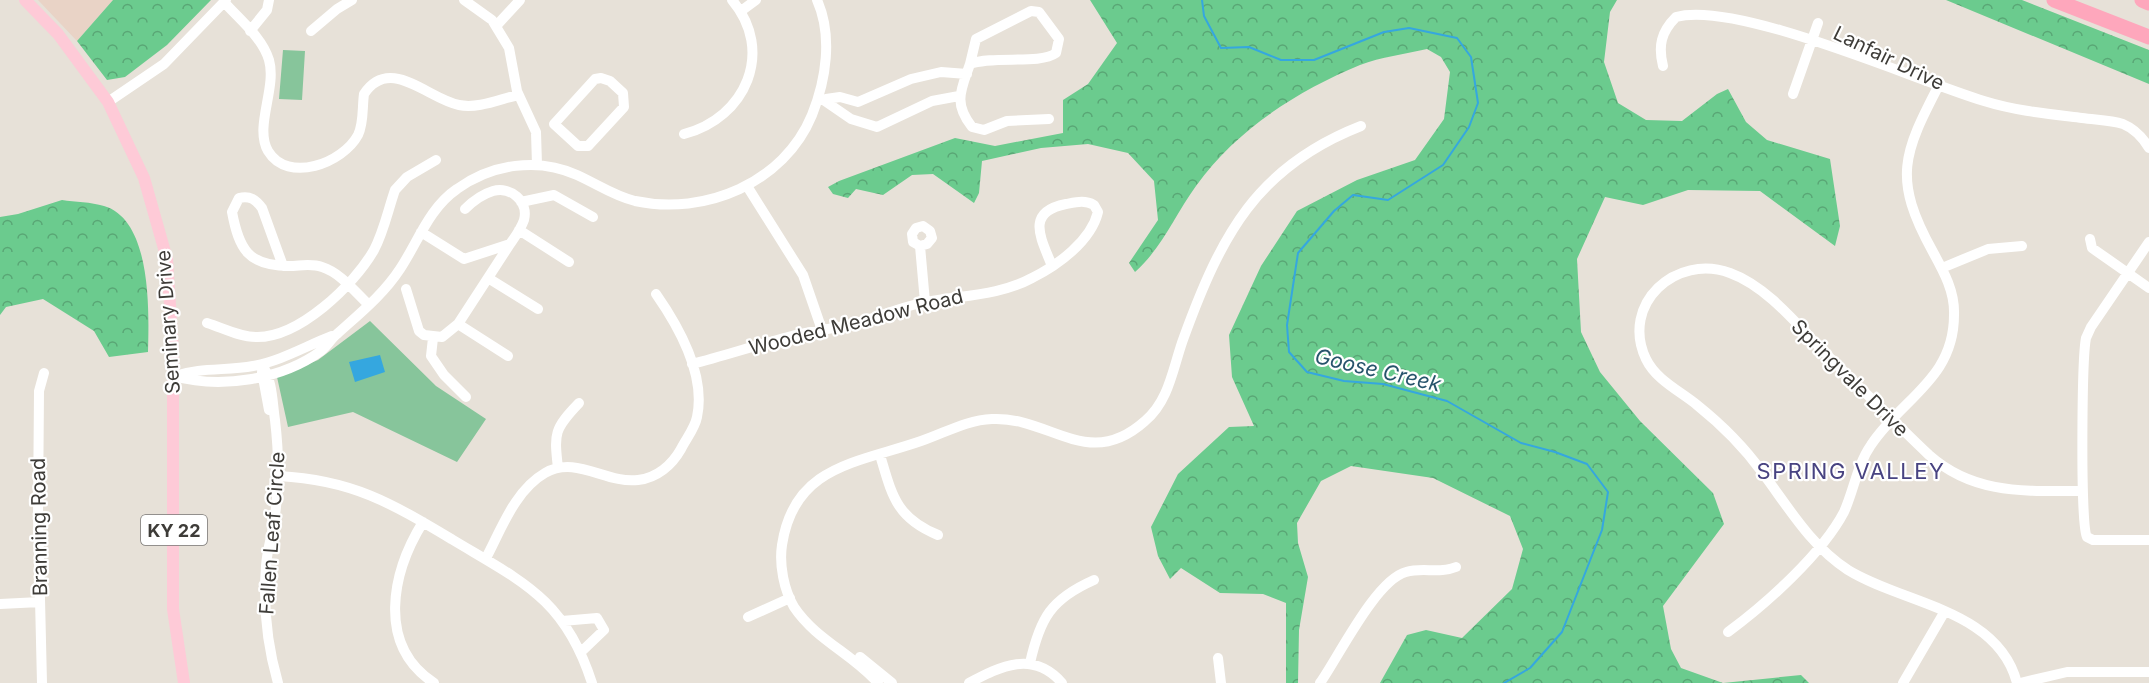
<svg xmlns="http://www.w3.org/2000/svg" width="2149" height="683" font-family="Inter,sans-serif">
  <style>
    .commercial { fill: #e9d3c6 }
    .forest { fill: url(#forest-crowns) }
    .park { fill: #87c59b }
    .water { fill: #35a7df }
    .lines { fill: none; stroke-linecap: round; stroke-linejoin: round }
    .stream { stroke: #35a7df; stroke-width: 2 }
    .minor { stroke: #fff; stroke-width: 10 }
    .major { stroke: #fecad7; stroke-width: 12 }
    .highway { stroke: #fea7bc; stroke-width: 15 }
    .labels { text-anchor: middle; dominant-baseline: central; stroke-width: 4.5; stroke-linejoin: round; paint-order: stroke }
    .shield { fill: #fff; stroke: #787674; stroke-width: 1.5 }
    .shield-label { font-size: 18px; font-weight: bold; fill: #3e3c38 }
    .street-label { font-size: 20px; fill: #3e3c38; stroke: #fff }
    .water-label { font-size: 21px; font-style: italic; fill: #27546c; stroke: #fff }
    .quarter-label { font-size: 22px; letter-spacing: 1.5px; fill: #484381; stroke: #fff }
  </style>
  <defs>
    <pattern id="forest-crowns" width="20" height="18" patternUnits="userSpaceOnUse" patternTransform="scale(1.5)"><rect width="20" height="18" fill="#6bcb8e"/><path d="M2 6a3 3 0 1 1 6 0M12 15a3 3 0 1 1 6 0" fill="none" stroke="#59a675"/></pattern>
  </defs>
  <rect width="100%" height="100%" fill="#e7e1d8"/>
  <!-- commercial -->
  <path class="commercial" d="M38 0H113L77 41Z"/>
  <!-- forest -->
  <path class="forest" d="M113 0H211L167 45 125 77 107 80 77 41Z
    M1090 0H1617L1610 12 1604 62 1618 103 1646 120 1682 121 1717 94 1728 89 1746 122 1767 140 1830 159 1840 226 1835 246 1760 191 1688 190 1643 205 1605 197 1577 259 1581 332 1600 372 1640 421 1713 493 1724 524 1663 606 1671 649 1681 668 1723 683 1801 675 1809 683H1380L1407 635 1426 630 1462 638 1512 589 1523 549 1510 516 1433 478 1351 466 1321 481 1297 523 1298 543 1308 577 1299 630 1298 683H1286V603L1263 594 1220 593 1181 568 1170 579 1158 556 1151 527 1178 474 1229 427 1254 426 1232 377 1229 335 1261 266 1297 211 1357 180 1415 160 1444 119 1450 72 1441 57 1427 49C1405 54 1381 57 1360 65 1297 91 1236 130 1196 186 1175 215 1162 248 1135 272L1129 263 1158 220 1154 181 1128 153 1088 144 1041 148 982 161 979 193 974 203 933 174 912 175 883 195 856 189 848 198 833 194 828 187 839 181 955 138 995 146 1063 133V100L1088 84 1117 43Z
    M1946 0H2022L2149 50V84Z
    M62 200C75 202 91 202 104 206 152 220 149 312 148 352L109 357 94 331 43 299 6 307 0 315V217L18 214Z"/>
  <!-- park -->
  <path class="park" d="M283 50 305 51 302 100 279 99Z
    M370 321 436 386 486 419 457 462 353 412 288 427 277 377 318 360Z"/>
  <!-- water -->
  <path class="water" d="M380 355 385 372 355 382 349 362Z"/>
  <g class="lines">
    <!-- stream -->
    <path class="stream" d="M1202 0 1204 16 1221 48 1249 47 1281 60H1314L1384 32 1409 28 1457 38 1471 57 1478 103 1469 127 1443 165 1388 200 1353 195 1334 211 1298 253 1287 325 1289 352 1307 372 1344 381 1383 384 1447 401 1521 443 1555 452 1587 464 1608 492 1602 530 1562 632 1530 668 1504 683"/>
    <!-- minor -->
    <path class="minor" d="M464 0 492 20 509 48 517 91 536 132 537 165
      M224 2C239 19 262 37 269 60 277 88 254 127 268 151 288 184 343 163 358 135 364 123 362 108 364 94 390 55 428 99 459 105 478 109 500 99 518 95
      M741 11 756 0
      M497 25 520 0
      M250 31 267 10 269 0
      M311 31 337 9 352 0
      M970 64 976 39 1031 11 1039 12 1059 39 1056 53C1039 65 994 55 970 64 961 90 953 103 972 127L984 130 1007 121 1049 119
      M1663 66C1658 46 1661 32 1676 17 1737 0 1917 81 1984 101 2016 111 2049 114 2082 118 2096 120 2110 120 2123 124 2135 129 2143 138 2149 148
      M601 78 610 81 623 93 624 107 588 146H578L554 124 595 79Z
      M1793 94 1818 23
      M819 97 851 119 877 127 932 101 959 96
      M826 99 840 97 858 102 911 79 941 72 967 74
      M108 102 164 64 226 0
      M684 134C746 118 775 51 732 0
      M747 186 803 275 822 330
      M521 202 554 195 593 217
      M519 230 569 262
      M421 232 464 259 510 244C515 237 521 229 524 220 529 201 510 186 493 191 483 194 472 202 465 209
      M2090 239 2092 248 2149 288
      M2149 242 2091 327 2086 338C2082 358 2080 526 2087 537L2093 540H2149
      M920 246 927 244 932 238 930 231 923 226 916 228 912 234 913 242 920 246 925 302
      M283 266 262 208C256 200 250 195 239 198L232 212C239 249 248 266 289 266 300 266 311 263 322 267 341 273 355 292 369 305
      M1942 268 1988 249 2022 246
      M488 278 538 309
      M406 289 419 331 424 335 442 337 458 324 510 244
      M207 323C223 328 239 337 256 337 299 338 354 285 374 250 384 231 388 210 395 190L407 177 436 160
      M458 324 508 356
      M433 338 431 356 444 375 466 397
      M262 364C273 383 272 400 275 420 279 454 280 487 274 521 272 536 267 550 266 566 263 606 267 645 278 683
      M692 364C724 356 756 345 788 337 810 331 834 329 856 323 876 318 896 309 917 304 955 295 997 297 1032 278 1058 265 1091 241 1098 212L1094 205C1085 200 1077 202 1066 204 1025 212 1041 238 1052 266
      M262 372 269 410
      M173 376C221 389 281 380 321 351 327 346 331 339 337 334 359 314 383 295 400 269 418 242 429 208 457 189 492 164 538 157 577 175 597 184 614 196 635 201 705 216 784 183 812 115 826 80 833 36 817 0
      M175 376C201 367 227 371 253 366 281 361 306 346 332 336
      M880 455C892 495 896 518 938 535
      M558 468C554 433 554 429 579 403
      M279 476C353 480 391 503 453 540 523 582 565 599 592 683
      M423 522C392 572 376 645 434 683
      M486 558C501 530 515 490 545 473 576 455 606 484 638 480 657 478 672 465 681 449 686 439 695 428 697 417 706 375 679 327 656 294
      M0 604 40 602
      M748 617 790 598
      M562 621 597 618 604 630 581 652
      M1728 632C1766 604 1822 554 1844 512 1854 490 1857 465 1871 445 1902 398 1954 379 1954 315 1955 292 1944 272 1933 252 1892 178 1903 154 1940 83
      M860 657 892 683
      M1218 658 1221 683
      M1030 663C1040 618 1051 599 1094 580
      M42 683 38 515 39 391 44 373
      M878 683C853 654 816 640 794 607 784 590 779 565 782 545 794 465 858 463 921 441 945 433 966 420 992 419 1050 416 1088 472 1145 421 1170 400 1173 366 1184 337 1221 236 1256 167 1361 126
      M969 683C1001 666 1033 650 1062 683
      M1320 683C1339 656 1376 580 1406 572 1423 567 1439 574 1456 567
      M1903 683 1945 611
      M2017 683C1998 609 1903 604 1848 570 1810 545 1789 508 1762 472 1744 447 1722 425 1697 405 1680 391 1656 380 1646 359 1620 304 1676 253 1730 273 1766 286 1796 323 1822 350 1858 385 1893 421 1929 455 1974 495 2026 491 2082 491
      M2020 683 2067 672H2149"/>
    <!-- major -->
    <path class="major" d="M25 0 58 34 108 102 144 178 167 259 173 352V609L184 683"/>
    <!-- highway -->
    <path class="highway" d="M2054 0 2149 37
      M2142 0 2149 3"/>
  </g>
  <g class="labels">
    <!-- shield labels -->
    <rect class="shield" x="141" y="515" width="66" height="30" rx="4.5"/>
    <g class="shield-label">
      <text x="174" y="530">KY 22</text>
    </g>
    <!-- street labels -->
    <g class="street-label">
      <text transform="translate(1889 58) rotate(26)">Lanfair Drive</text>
      <text transform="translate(168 322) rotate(-94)">Seminary Drive</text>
      <text transform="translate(856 322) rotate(-14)">Wooded Meadow Road</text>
      <text transform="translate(1850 378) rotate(45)">Springvale Drive</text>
      <text transform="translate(39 527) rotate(-91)">Branning Road</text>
      <text transform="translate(272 533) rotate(-86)">Fallen Leaf Circle</text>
    </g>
    <!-- water labels -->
    <g class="water-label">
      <text transform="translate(1378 370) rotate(13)">Goose Creek</text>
    </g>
    <!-- quarter labels -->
    <g class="quarter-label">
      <text x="1851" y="471">SPRING VALLEY</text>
    </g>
  </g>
</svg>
